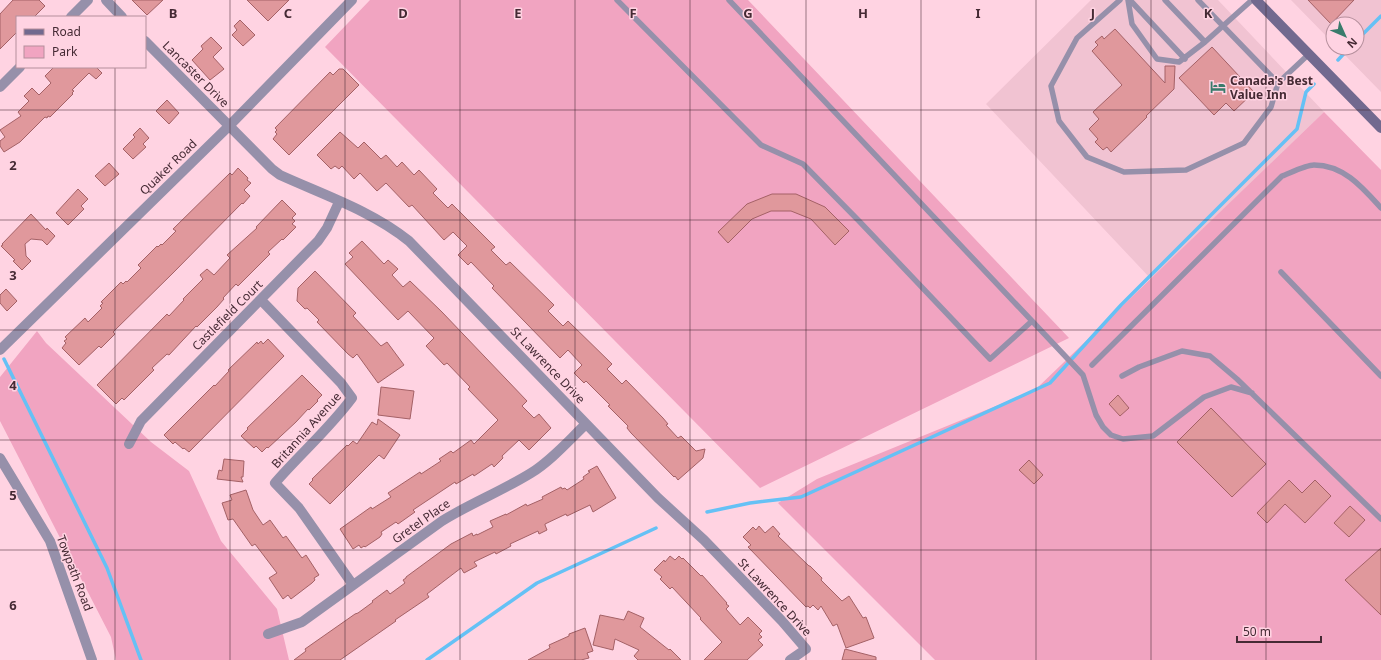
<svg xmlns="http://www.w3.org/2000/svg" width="1381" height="660" font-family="'Noto Sans',sans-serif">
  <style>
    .built { fill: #f1c3d2 }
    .green { fill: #f1a4c1 }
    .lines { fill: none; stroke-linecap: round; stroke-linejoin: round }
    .stream { stroke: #65c1f5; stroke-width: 3.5 }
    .building { fill: #e0989c; stroke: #a46166 }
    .service { stroke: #9690aa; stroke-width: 5.5 }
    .minor { stroke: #9690aa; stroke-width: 10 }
    .secondary { stroke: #72698f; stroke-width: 10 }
    .grid { fill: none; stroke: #452a34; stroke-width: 1; stroke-opacity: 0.55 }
    .labels { text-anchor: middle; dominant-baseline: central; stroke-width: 3; stroke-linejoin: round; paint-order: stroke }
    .street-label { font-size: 12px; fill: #452a34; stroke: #ffd3e2 }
    .poi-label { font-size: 12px; font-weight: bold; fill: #452a34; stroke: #ffd3e2; text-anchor: start }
    .grid-label { font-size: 13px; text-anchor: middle; font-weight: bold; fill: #452a34; stroke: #ffd3e2; stroke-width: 3; stroke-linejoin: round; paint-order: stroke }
  </style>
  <rect width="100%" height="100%" fill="#ffd3e2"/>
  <!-- built -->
  <path class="built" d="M1091 0H1218L1324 112 1151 279 986 104Z
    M1291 0H1381V92L1338 48H1357V24H1333V43Z"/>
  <!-- green -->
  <path class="green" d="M370 0H748L1069 338 760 488 325 47Z
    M1324 112 1381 170V660H935L778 503 817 479 1035 390Z
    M37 331 46 343 151 442 189 471 221 541 277 609 289 660H116L111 637 0 421V377Z"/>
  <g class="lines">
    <!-- stream -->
    <path class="stream" d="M1357 40 1381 16
      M1338 60 1349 48
      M4 359 107 568 141 660
      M707 512 750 503 801 497 1050 383 1121 305 1297 129 1306 92 1314 84
      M427 660 537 583 656 528"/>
  </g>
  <!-- building -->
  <path class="building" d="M13 0H39L45 6 34 17H17V32L0 49V14Z
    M132 0H163L147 15Z
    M247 0H289L268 21Z
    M1308 0H1354L1331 24Z
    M240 20 255 35 243 46 232 35 237 30 234 26Z
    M1115 29 1165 83V66H1175L1174 89 1146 116 1147 117 1111 152 1107 147 1103 150 1095 142 1098 139 1089 129 1099 119 1093 112 1122 85 1092 51 1098 45 1095 42 1102 36 1104 39Z
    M211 37 222 48 213 57 224 69 210 80 192 60 203 49 201 46Z
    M1212 47 1254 92 1234 111 1226 103 1214 115 1179 78Z
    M54 67H96L102 73 96 79 89 73 72 90 74 91 72 93 73 94 50 117 48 116 47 118 45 117 20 142 4 152 0 146V141L5 137 0 130 21 116 18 112 29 101 24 96 32 88 39 95 51 83 45 76Z
    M339 69H343L359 85 289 155 273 139 277 134 275 132 277 130 275 128 330 72 333 75Z
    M167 100 179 113 169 124 156 111Z
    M140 128 149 138 143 144 146 147 133 159 123 149 135 137 133 135Z
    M340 132 358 148 364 142 381 159 386 155 397 167 402 162 414 175 419 170 437 189 433 193 448 208 452 204 495 247 491 250 506 265 510 262 554 305 548 311 563 326 568 321 612 364 607 369 622 384 626 380 663 418 668 424 666 425 678 438 681 436 696 451 705 449 703 458 678 480 675 476 674 477 631 433 627 428 628 426 608 406 610 405 586 381 584 383 574 373 582 365 568 350 560 358 492 288 494 286 471 262 468 265 458 255 467 246 453 232 444 240 412 205 409 207 386 183 377 191 360 173 354 179 342 166 339 169 335 166 331 169 317 155Z
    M109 163 119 174 105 186 95 176Z
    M238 168 248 178 247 180 251 183 244 190 250 196 243 204 242 203 173 273 113 332 115 334 101 348 99 346 79 365 62 348 66 343 64 341 67 339 65 337 85 318 88 322 102 308 100 306 103 303 101 302 121 282 123 284 126 281 127 282 141 268 138 265 157 246 158 247 161 244 162 245 176 231 173 229 230 173 232 175Z
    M78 189 88 199 81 206 84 209 68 225 56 213Z
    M772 194H796L825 207 849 231 835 245 811 219 791 211H771L752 219 728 243 718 232 747 204Z
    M282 200 296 214 292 218 295 221 292 224 296 227 283 240 282 239 268 252 270 254 238 286 236 284 223 298 224 299 217 307 197 327 196 326 169 355 167 354 152 368 154 370 124 400 122 398 116 404 97 385 167 314 169 316 184 300 183 299 203 279 200 275 207 269 214 275 230 258 227 255 257 228 256 227Z
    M31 214 46 230 47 228 55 236 47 245 42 240 31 239 25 244 26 256 31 261 22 270 13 261 15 260 1 246 3 245 2 244Z
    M362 241 384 264 388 260 398 269 392 275 403 287 410 281 442 312 527 401 522 406 534 418 539 414 551 428 529 450 519 440 502 456 503 458 494 467 492 464 474 476 473 474 456 484 455 482 413 510 415 512 398 524 396 522 381 532 382 534 380 537 365 547 364 546 361 548 359 545 353 549 340 529 371 507 372 509 391 497 388 493 420 472 421 474 441 461 439 459 451 451 453 453 471 440 474 444 498 420 468 389 470 387 447 363 444 365 426 346 434 338 408 311 398 320 345 264 353 257 349 253Z
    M315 271 356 313 353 316 381 346 387 342 404 365 378 383 357 354 353 358 348 354 317 322 319 320 307 308 305 309 297 301 298 288Z
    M6 289 17 301 7 311 0 303V295Z
    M268 339 284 356 189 452 184 448 183 449 175 442 173 444 164 435 214 385 215 386 229 371 228 370 257 342 258 344 261 341 263 344Z
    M302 375 322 395 317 400 318 401 309 410 308 409 296 422 268 448 267 447 262 452 256 446 254 448 241 436 248 429 247 428Z
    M381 387 414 391 410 419 378 415Z
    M1118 395 1129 408 1120 416 1109 404Z
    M1211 408 1266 464 1232 497 1177 442Z
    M378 419 400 435 384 459 379 455 330 504 309 484 313 480 312 479 347 445 348 446 353 441 357 444 372 422 377 425Z
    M224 459 244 461 243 477H241L243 482 217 479 219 470 222 471Z
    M1029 460 1043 475 1034 484 1019 470Z
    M597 466 616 498 593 512 590 505 567 516 566 514 545 524V525L547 530 539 534 538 531 510 544 511 546 496 554 495 552 474 562 477 566 464 573 461 568 427 594 429 597 395 620 396 621 340 660H294L306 651 305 649 355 614 358 613 373 602 372 601 387 590 390 594 405 583 403 580 406 578V577L451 544 472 533 473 536 477 534V535L493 527 490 521 506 514V515L526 504 527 506 543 499 542 497 561 487 562 489 565 488 567 490 584 479 583 477 590 472 588 471Z
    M1289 480 1302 493 1315 480 1331 496 1305 523 1285 504 1267 523 1257 513Z
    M246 490 253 510 263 525 270 520 283 538 286 536 302 558 306 555 319 575 314 578 315 580 312 583 291 599 288 595 283 599 269 578 277 573 255 544 252 546 233 519 228 520 222 503 232 500 230 495Z
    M1350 506 1365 520 1349 537 1334 523Z
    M759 526 765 533 773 526 780 534 778 536 809 566H810L822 578 821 580 842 601 849 596 863 618 866 617 874 638 846 648 837 624 833 626 821 606 818 610 813 605 810 608 808 606 806 607 748 547 751 545 743 537 753 527 756 530Z
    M1381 548V615L1345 580Z
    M670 556 675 560 679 556 682 559 683 558 701 576 702 575 727 603 726 604 729 606 726 609 740 625 748 617 762 631 759 634 762 637 758 640 763 645 747 660H704L722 642 700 619 701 618 672 587 670 589 660 579 662 577 654 570 664 560 665 562Z
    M628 611 644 618 640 627 669 650 670 649 681 660H638L634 656 639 650 615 639 613 650 593 645 600 615 624 620Z
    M585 628 593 651 587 653 589 658 581 660H528L550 648 549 645 569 636V634Z
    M845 649 876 657V660H842Z"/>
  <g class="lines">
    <!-- service -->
    <path class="service" d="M617 0 761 145 803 164 859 221 990 359 1032 321
      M729 0 1083 375 1096 415 1103 427 1111 435 1123 439 1153 436 1204 397 1231 387 1252 393
      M1120 0 1077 38 1051 86 1059 121 1087 157 1124 172 1186 170 1244 143 1271 107 1278 83
      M1128 0 1132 24 1157 59 1179 62 1205 42 1252 0
      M1130 0 1185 59
      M1165 0 1205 42
      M1198 0 1278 83 1309 54
      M1281 272 1381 376
      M1092 365 1282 176C1290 173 1306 165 1314 165 1344 165 1363 188 1381 208
      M1122 376 1139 367 1182 351 1210 356 1237 379 1381 519"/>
    <!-- minor -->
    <path class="minor" d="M106 0 122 17
      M71 17 88 0
      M145 41 272 169 280 175C324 195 372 211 409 241L658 498 704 540 782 621 806 649 790 660
      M0 87 20 67
      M261 300 341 383 352 398C329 429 300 454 275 483L299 508 353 585
      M0 350 229 126 352 0
      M129 444 141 421 318 241 327 228 339 202
      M0 458 50 541 92 660
      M268 634 302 622 442 521C471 503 502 491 531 473 552 460 569 440 586 424"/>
    <!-- secondary -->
    <path class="secondary" d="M1256 0 1381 128"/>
  </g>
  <!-- grid -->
  <path class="grid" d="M115 0V17M230 0V660M345 0V660M460 0V660M575 0V660M690 0V660M806 0V660M921 0V660M1036 0V660M1151 0V660M1266 0V660M115 67V660M0 110H1381M0 220H1381M0 330H1381M0 440H1381M0 550H1381"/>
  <!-- icons -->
  <defs>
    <symbol id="hotel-bare" viewBox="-9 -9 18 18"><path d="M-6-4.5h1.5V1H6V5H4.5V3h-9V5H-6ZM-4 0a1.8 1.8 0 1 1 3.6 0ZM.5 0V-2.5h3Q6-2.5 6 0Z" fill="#397b6b" stroke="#ffd3e2" stroke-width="2.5" paint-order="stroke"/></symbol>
  </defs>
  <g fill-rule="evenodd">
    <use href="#hotel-bare" x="1207" y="76" width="22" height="22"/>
  </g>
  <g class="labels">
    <!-- street labels -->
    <g class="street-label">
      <text transform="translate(196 74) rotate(45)">Lancaster Drive</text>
      <text transform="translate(168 167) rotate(-44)">Quaker Road</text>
      <text transform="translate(227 315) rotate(-45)">Castlefield Court</text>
      <text transform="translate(548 365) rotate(46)">St Lawrence Drive</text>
      <text transform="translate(306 430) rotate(-48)">Britannia Avenue</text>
      <text transform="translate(421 521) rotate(-35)">Gretel Place</text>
      <text transform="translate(75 573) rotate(69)">Towpath Road</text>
      <text transform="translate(775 597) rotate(47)">St Lawrence Drive</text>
    </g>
    <!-- poi labels -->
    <g class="poi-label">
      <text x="1230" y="80">Canada's Best<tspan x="1230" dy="14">Value Inn</tspan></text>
    </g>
  </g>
  <g class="grid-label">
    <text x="173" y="18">B</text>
    <text x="288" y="18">C</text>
    <text x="403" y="18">D</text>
    <text x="518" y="18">E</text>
    <text x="633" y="18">F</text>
    <text x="748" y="18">G</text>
    <text x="863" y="18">H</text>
    <text x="978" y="18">I</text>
    <text x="1093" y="18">J</text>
    <text x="1208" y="18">K</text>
    <text x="13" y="170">2</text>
    <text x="13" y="280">3</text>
    <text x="13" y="390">4</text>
    <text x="13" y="500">5</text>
    <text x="13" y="610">6</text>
  </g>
  <!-- legend -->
  <rect x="16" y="16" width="130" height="52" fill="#ffd3e2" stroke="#b58f9c"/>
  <rect x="24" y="29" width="20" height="6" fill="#72698f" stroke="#b58f9c"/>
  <text x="52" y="36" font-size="12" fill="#452a34">Road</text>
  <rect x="24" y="46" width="20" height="12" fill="#f1a4c1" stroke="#b58f9c"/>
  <text x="52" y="56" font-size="12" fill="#452a34">Park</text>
  <!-- north arrow -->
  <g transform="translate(1345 36) rotate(135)"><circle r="19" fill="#ffd3e2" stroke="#b58f9c"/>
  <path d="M0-3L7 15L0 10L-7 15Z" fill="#397b6b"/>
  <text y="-6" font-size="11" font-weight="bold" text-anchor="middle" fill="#452a34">N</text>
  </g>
  <!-- scale -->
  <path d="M1237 636v6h84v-6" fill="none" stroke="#452a34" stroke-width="2"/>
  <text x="1243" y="636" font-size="12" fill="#452a34" stroke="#ffd3e2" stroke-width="3" paint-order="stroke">50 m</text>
</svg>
